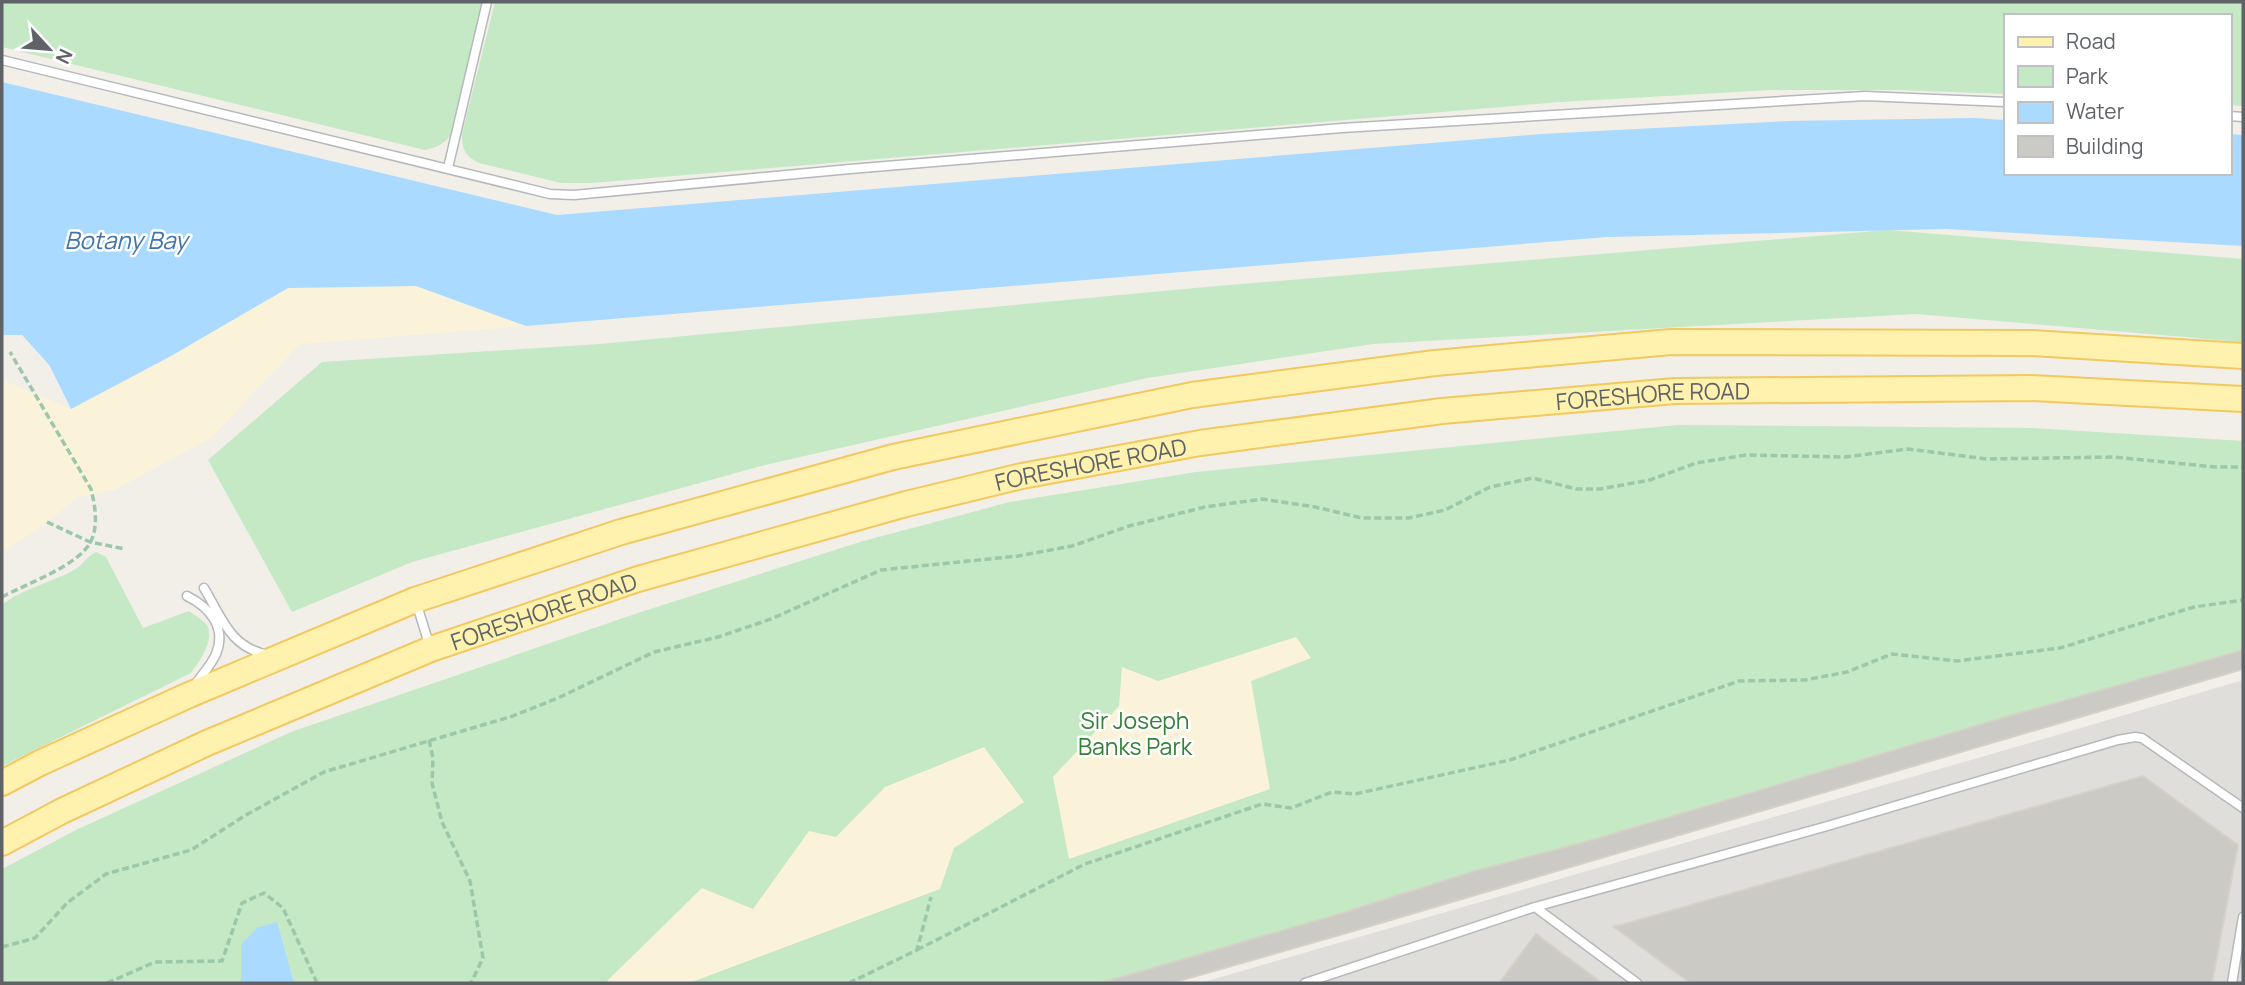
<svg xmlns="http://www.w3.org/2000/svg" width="2245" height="985" font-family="Manrope,sans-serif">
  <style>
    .industrial { fill: #e0deda }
    .green { fill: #c5e8c5 }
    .sand { fill: #fbf3d9 }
    .water { fill: #aadaff }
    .pier { fill: #f1efe8 }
    .building { fill: #cccac5; stroke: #d6d1c6; stroke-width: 2 }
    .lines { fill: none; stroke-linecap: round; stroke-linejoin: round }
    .service-casing { stroke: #b5b8bc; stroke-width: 11 }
    .primary-casing { stroke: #f2c960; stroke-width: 28 }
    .path { stroke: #9cc7a9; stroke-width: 3.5; stroke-dasharray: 7 3.5; stroke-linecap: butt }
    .service { stroke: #fff; stroke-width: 8 }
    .primary { stroke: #fff2af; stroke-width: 24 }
    .labels { text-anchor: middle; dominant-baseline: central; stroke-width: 5; stroke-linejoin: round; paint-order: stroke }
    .street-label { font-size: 23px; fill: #5f6368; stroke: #fff }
    .park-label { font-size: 23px; fill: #348238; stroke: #fff }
    .water-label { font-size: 24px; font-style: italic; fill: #4174aa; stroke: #fff }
  </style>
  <rect width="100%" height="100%" fill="#f1efe8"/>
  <!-- industrial -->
  <path class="industrial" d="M2243 680V983H1200L2057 735Z"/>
  <!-- green -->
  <path class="green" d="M2 2H483L451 134C444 145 437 147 425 150L2 47Z
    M495 2H2243V106L2229 105V16H2005V94L1901 90H1771L1561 102 591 183H561L479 163C465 156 462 149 462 134Z
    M1888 230 2243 259V342L1916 314 1373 344 1147 378 765 465 412 562 292 612 208 460 322 362 600 344 1206 287Z
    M1678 425 2032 428 2243 441V666L1167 983H2V869L76 830 291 732 638 613 860 542 1010 502 1196 472Z
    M96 552 106 557 143 628 189 611C194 615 203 620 207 625 215 640 199 662 191 673L2 766V605C23 588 51 583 74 570 83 565 87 556 96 552Z"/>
  <!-- sand -->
  <path class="sand" d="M416 286 526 326 300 344 211 438 114 490 78 497 40 528 2 552V380L71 409 171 356 288 288Z
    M1296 637 1311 658 1251 681 1270 789 1069 859 1053 777 1119 706 1122 667 1158 681Z
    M984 747 1024 802 954 848 940 889 689 983H610L607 981 702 888 753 909 809 831 836 837 885 787Z"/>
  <!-- water -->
  <path class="water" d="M2 82 557 215 1541 134 1788 121 1975 118 2005 120V173H2229V134L2243 135V246L1946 229 1607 237 526 326 416 286 288 288 171 356 71 409 49 365 22 335H2Z
    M277 922 294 983H241V944L257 928Z"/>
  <!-- pier -->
  <path class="pier" d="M2 335H22L49 365 71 409 66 407 47 367 21 338 2 339Z"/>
  <!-- building -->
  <path class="building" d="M2243 650V669L1350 932 1172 983H1101L1333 916 1475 871 1596 839 1999 719Z
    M2143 776 2238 845 2212 983H1690L1614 927Z
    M1536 934 1602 983H1499Z"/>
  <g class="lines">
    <defs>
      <path id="service" d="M2 60 550 194 574 195 850 169 1342 128 1865 96 2005 102
        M2229 116 2243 117
        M448 168 487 2
        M204 588C222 618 230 648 269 655
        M187 596C209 607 227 627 216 654 211 666 200 676 194 687
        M416 602 430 647
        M1535 907 1637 983
        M1305 983 1535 907 1824 827 2118 740 2135 737 2142 738 2243 808
        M2232 983 2243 917"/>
      <g id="primary">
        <path d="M2 783 40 763 189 695 415 600 621 532 893 457 1192 395 1435 363 1671 342 2031 343 2243 356"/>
        <path id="s1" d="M2 843 62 811 207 743 431 649 638 579 906 504 1022 476 1200 443 1442 411 1675 391 2030 388 2243 399"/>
      </g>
    </defs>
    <!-- service casing -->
    <use href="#service" class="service-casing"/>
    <!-- primary casing -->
    <use href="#primary" class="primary-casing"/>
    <!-- path -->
    <path class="path" d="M47 522 90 542 125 549
      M2 597C26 584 77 566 90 543 99 527 95 505 91 489L10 352
      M429 740 433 758 432 783 442 822 470 881 483 958 471 983
      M2 947 35 938 67 903 106 874 191 850 246 815 324 772 513 716 558 698 654 652 718 637 771 619 881 570 1018 556 1072 546 1129 526 1205 507 1262 499 1315 507 1362 518H1409L1445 510 1490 487 1533 478 1576 489H1600L1650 480 1696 463 1746 455 1845 457 1908 449 1987 459 2114 457 2215 467H2243
      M917 950 1085 864 1262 804 1291 808 1332 792 1355 794 1510 760 1739 681 1805 680 1847 672 1892 654 1957 661 2060 648 2194 607 2243 600
      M107 983 155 962 222 961 242 903 264 893 283 908 317 983
      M849 983 917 950 931 897"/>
    <!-- service -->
    <use href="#service" class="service"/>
    <!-- primary -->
    <use href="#primary" class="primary"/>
  </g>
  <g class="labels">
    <!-- street labels -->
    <g class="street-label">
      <text stroke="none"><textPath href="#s1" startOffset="1724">FORESHORE ROAD</textPath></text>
      <text stroke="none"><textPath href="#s1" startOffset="1157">FORESHORE ROAD</textPath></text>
      <text stroke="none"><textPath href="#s1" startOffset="590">FORESHORE ROAD</textPath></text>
    </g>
    <!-- park labels -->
    <g class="park-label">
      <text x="1135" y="720">Sir Joseph<tspan x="1135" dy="26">Banks Park</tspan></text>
    </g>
    <!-- water labels -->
    <g class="water-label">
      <text x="126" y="239">Botany Bay</text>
    </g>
  </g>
  <!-- border -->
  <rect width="2245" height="985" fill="none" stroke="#5f6368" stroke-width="7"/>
  <!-- legend -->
  <rect x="2004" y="14" width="228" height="161" fill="#ffffff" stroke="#bfc1c3" stroke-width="2"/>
  <rect x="2018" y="37" width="35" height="10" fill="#fff2af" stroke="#bfc1c3" stroke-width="2"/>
  <text x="2066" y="49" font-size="21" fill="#5f6368">Road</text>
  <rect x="2018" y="66" width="35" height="21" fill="#c5e8c5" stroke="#bfc1c3" stroke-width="2"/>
  <text x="2066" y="84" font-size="21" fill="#5f6368">Park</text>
  <rect x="2018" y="102" width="35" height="21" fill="#aadaff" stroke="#bfc1c3" stroke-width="2"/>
  <text x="2066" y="119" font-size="21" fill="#5f6368">Water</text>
  <rect x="2018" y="136" width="35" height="21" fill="#cccac5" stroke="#bfc1c3" stroke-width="2"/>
  <text x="2066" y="154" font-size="21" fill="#5f6368">Building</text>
  <!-- north arrow -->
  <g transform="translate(49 49) rotate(116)" stroke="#ffffff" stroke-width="5" paint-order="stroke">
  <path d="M0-5L12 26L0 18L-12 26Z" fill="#5f6368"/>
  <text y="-10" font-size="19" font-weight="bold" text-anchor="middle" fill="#5f6368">N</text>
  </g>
</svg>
